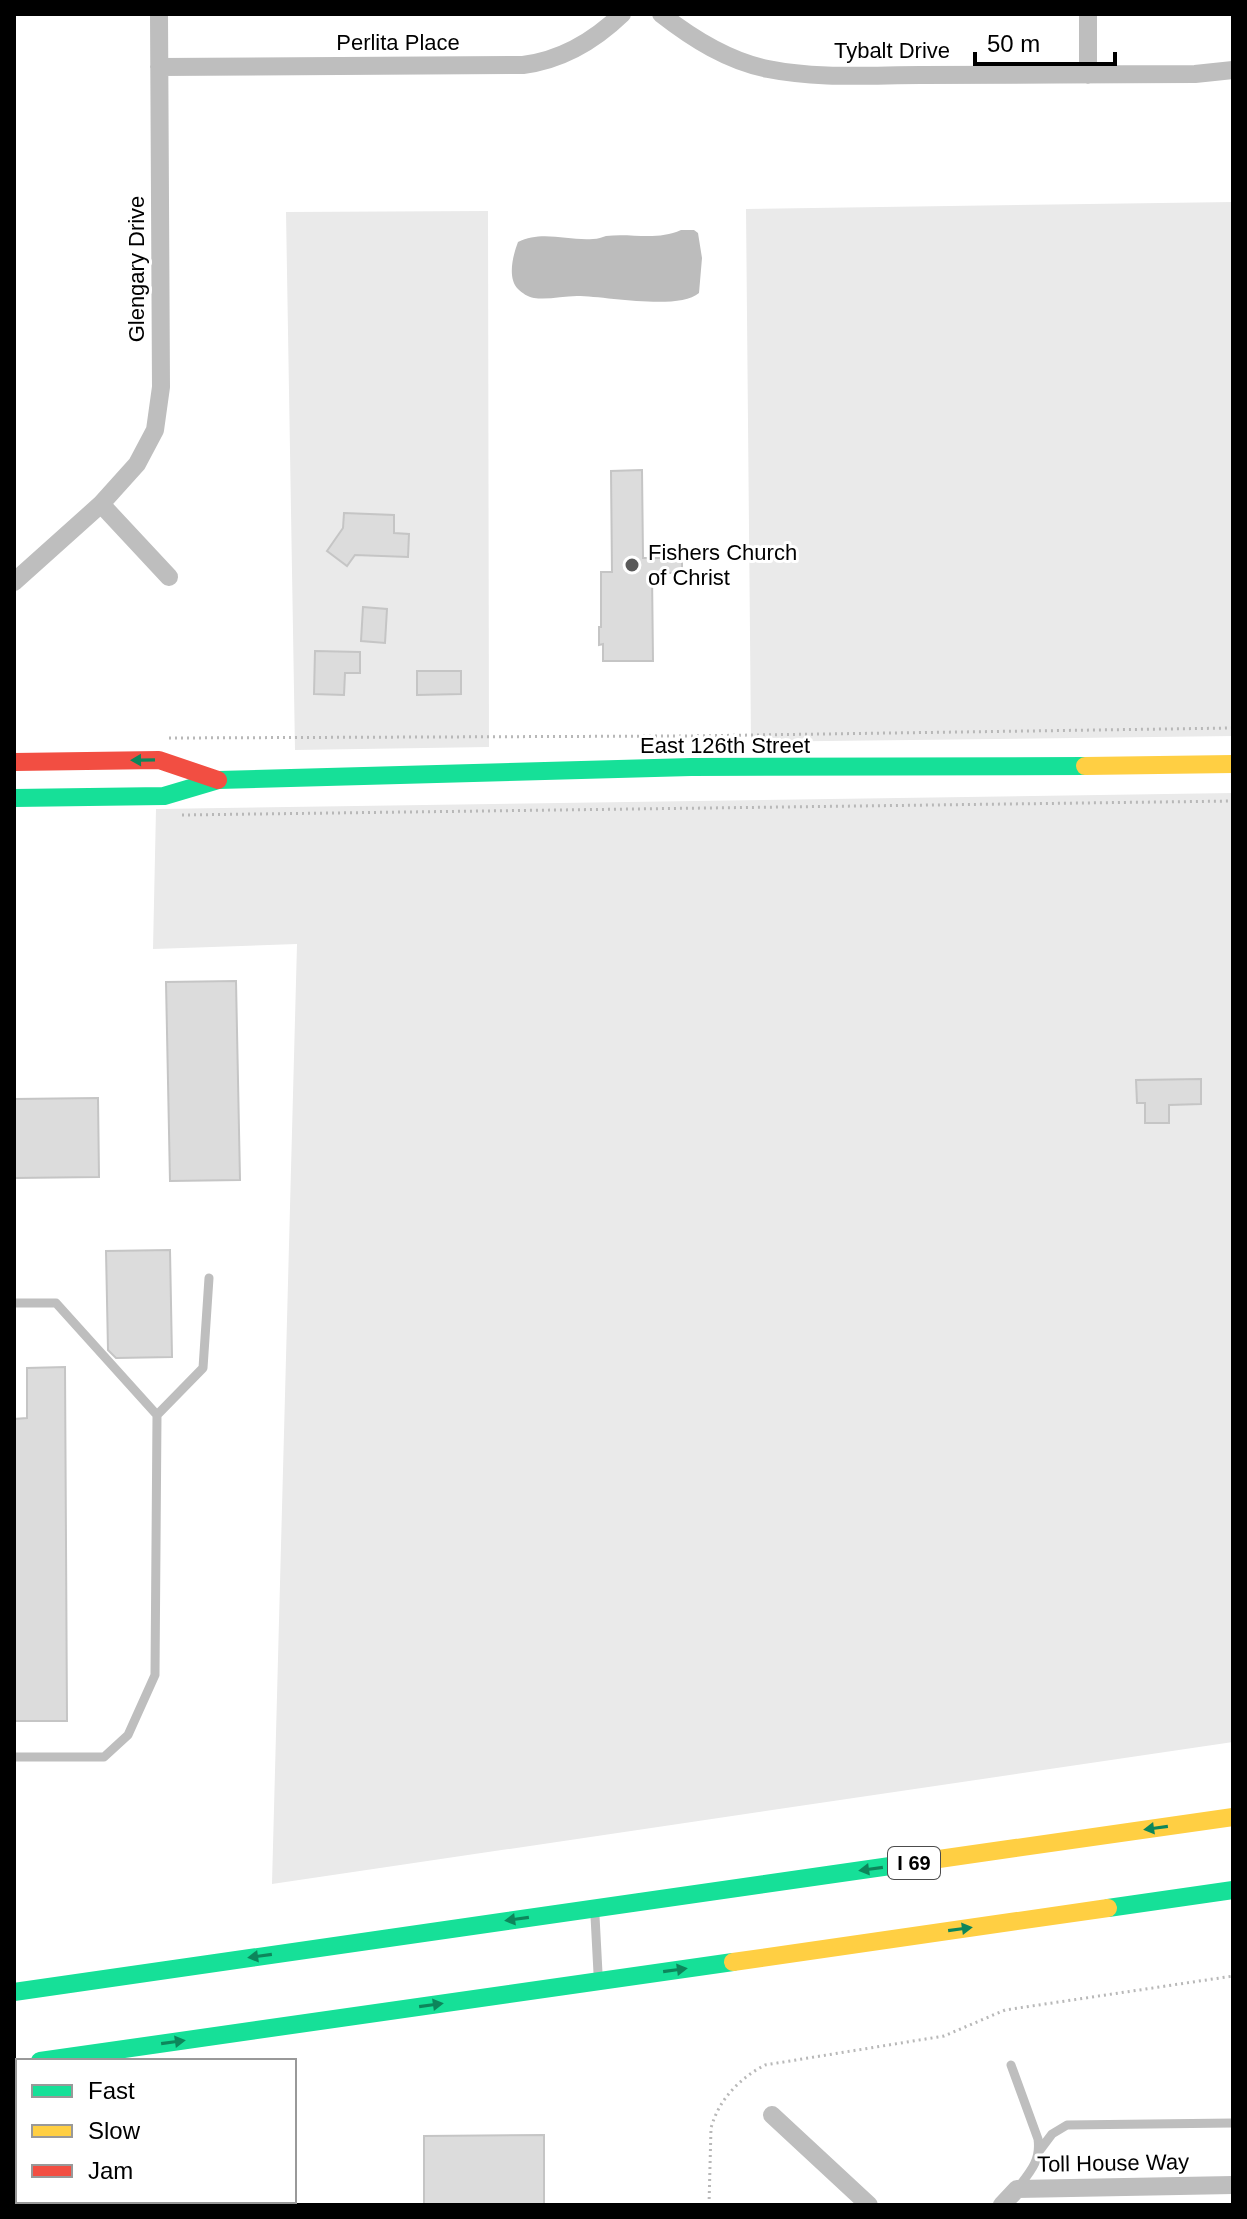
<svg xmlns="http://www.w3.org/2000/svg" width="1247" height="2219" font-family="Helvetica,sans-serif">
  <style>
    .green { fill: #eaeaea }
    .water { fill: #bcbcbc }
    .building { fill: #dcdcdc; stroke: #c5c5c5; stroke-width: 2 }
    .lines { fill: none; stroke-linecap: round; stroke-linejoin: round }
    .path { stroke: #b8b8b8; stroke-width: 3; stroke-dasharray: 2 4; stroke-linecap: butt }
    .lane { stroke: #bebebe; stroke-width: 9 }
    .street { stroke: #bebebe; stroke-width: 18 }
    .fast { stroke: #16e098; stroke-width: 18 }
    .slow { stroke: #ffcf43; stroke-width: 18 }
    .jam { stroke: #f24e42; stroke-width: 18 }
    .oneway { fill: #0d865b }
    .poi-dot { fill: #595959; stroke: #fff; stroke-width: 3 }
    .labels { text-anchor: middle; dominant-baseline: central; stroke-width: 6; stroke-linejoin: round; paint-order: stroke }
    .shield { fill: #fff; stroke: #4c4c4c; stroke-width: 2 }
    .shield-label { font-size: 20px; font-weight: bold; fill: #000 }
    .street-label { font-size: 22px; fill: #000; stroke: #fff }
    .poi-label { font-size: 22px; fill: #000; stroke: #fff; text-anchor: start }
  </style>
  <rect width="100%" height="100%" fill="#fff"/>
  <!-- green -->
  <path class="green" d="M1233 202V736L751 742 746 209Z
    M488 211 489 747 295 750 286 212Z
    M1233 793V1742L272 1884 297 944 153 949 156 809Z"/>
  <!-- water -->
  <path class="water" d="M681 230H694L698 233 702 258 699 293C678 311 606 296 577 296 563 296 548 300 534 298 528 297 522 293 518 289 507 278 513 255 518 242 542 230 568 241 593 239 598 239 602 237 606 236 632 233 657 241 681 230Z"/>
  <!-- building -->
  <path class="building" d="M642 470 643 558H682V573H652L653 661H603V644L599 645V627H601V572H612L611 471Z
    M344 513 394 515V533L409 534 408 557 355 555 347 566 327 551 343 528Z
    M363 607 387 609 385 643 361 641Z
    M315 651 360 652V673H345L344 695 314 694Z
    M417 671H461V694L417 695Z
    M236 981 240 1180 170 1181 166 982Z
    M1201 1079V1104L1169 1105V1123H1145V1103H1137L1136 1080Z
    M98 1098 99 1177 14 1178V1099Z
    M170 1250 172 1357 116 1358 108 1350 106 1251Z
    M65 1367 67 1721H14V1419L27 1418V1368Z
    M544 2135V2205H424V2136Z"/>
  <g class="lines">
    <!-- path -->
    <path class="path" d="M169 738 686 736 1233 728
      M182 815 1233 801
      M709 2205 711 2128C719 2099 740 2078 765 2065L944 2036 1005 2010 1233 1976"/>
    <!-- lane -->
    <path class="lane" d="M14 1303H56L157 1415 155 1675 128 1735 104 1757H14
      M157 1415 203 1368 209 1278
      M595 1916 598 1973
      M1011 2065 1038 2139C1041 2161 1030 2172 1017 2189
      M1040 2150 1052 2134 1067 2125 1233 2123"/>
    <!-- street -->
    <path class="street" d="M661 14C693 39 728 61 768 69 817 79 871 75 920 75 1012 75 1103 74 1195 74L1233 70
      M1088 14V75
      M159 67 523 65C562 60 594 41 622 14
      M101 504 169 577
      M14 582 101 504 137 464 155 430 161 387 159 14
      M772 2115 869 2205
      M1002 2205 1017 2189 1233 2185"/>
    <!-- fast -->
    <path class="fast" d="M14 798 164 796 218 780 691 767 1085 766
      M1108 1908 1233 1890
      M14 1992 932 1860
      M40 2061 733 1962"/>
    <!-- slow -->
    <path class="slow" d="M1085 766 1233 764
      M932 1860 1233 1817
      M733 1962 1108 1908"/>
    <!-- jam -->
    <path class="jam" d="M14 762 159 760 218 780"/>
  </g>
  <!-- one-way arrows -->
  <defs><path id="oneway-solid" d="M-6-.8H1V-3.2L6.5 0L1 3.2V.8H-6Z" transform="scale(2)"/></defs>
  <g class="oneway">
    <use href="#oneway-solid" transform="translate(143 760) rotate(179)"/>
    <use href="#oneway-solid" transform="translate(1156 1828) rotate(172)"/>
    <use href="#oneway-solid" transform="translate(871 1869) rotate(172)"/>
    <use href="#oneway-solid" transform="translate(517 1919) rotate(172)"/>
    <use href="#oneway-solid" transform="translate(960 1929) rotate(-8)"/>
    <use href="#oneway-solid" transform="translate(260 1956) rotate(172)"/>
    <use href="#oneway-solid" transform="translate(675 1970) rotate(-8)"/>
    <use href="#oneway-solid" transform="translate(431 2005) rotate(-8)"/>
    <use href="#oneway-solid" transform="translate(173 2042) rotate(-8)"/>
  </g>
  <!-- markers -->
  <circle class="poi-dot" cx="632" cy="565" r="8"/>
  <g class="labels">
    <!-- shield labels -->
    <rect class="shield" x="888" y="1847" width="52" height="32" rx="6"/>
    <g class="shield-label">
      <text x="914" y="1863">I 69</text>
    </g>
    <!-- street labels -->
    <g class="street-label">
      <text x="398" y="42">Perlita Place</text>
      <text x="892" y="50">Tybalt Drive</text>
      <text transform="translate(136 269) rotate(-90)">Glengary Drive</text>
      <text x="725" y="745">East 126th Street</text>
      <text transform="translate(1113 2163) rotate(-1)">Toll House Way</text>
    </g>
    <!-- poi labels -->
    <g class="poi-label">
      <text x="648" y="552">Fishers Church<tspan x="648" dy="25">of Christ</tspan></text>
    </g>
  </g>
  <!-- border -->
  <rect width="1247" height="2219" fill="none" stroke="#000000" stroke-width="32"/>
  <!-- legend -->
  <rect x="16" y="2059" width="280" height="144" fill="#ffffff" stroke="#999999" stroke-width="2"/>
  <rect x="32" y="2085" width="40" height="12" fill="#16e098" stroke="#999999" stroke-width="2"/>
  <text x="88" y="2099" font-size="24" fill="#000000">Fast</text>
  <rect x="32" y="2125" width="40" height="12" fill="#ffcf43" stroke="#999999" stroke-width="2"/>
  <text x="88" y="2139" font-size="24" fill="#000000">Slow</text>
  <rect x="32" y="2165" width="40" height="12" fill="#f24e42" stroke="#999999" stroke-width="2"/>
  <text x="88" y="2179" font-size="24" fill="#000000">Jam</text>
  <!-- scale -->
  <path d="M975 52v12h140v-12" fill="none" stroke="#000000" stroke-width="4"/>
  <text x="987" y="52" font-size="24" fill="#000000" stroke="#ffffff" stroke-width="6" paint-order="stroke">50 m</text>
</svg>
